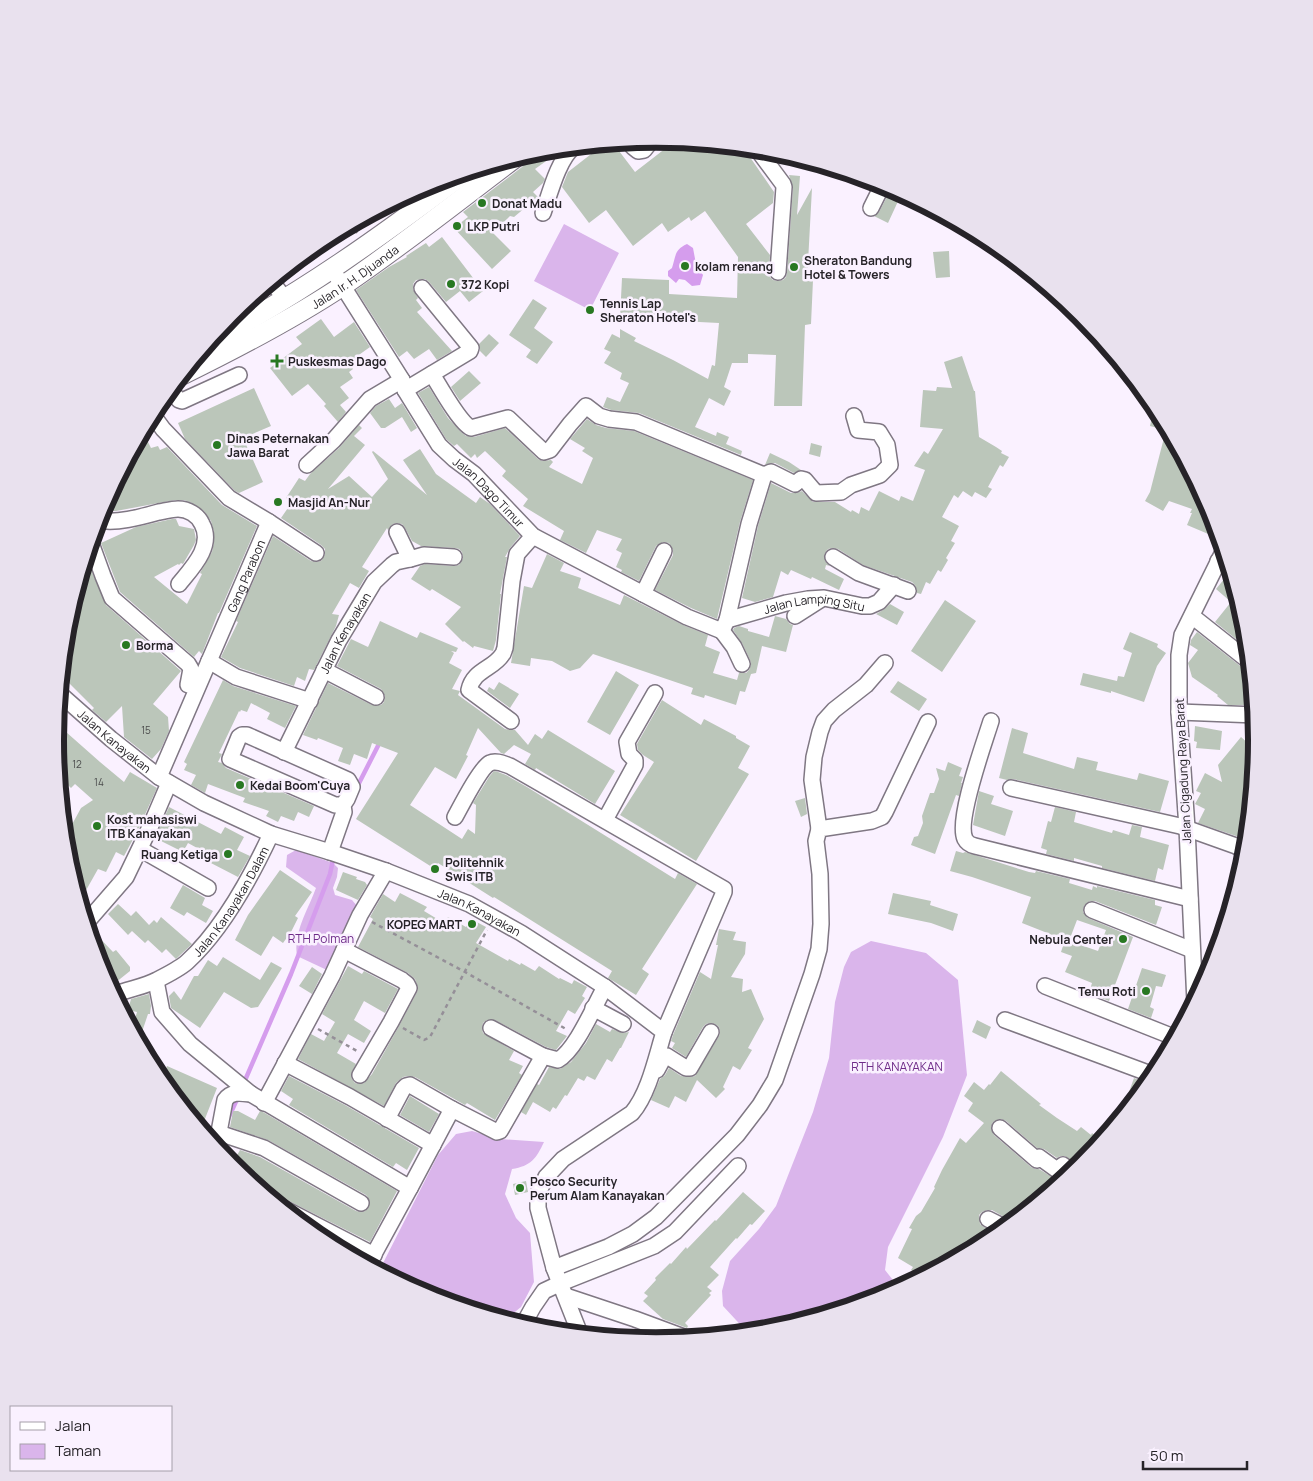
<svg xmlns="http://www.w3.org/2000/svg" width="1313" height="1481" font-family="Manrope,sans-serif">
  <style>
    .green { fill: #dab5eb }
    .water { fill: #d59ded }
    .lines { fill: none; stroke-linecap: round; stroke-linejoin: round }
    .stream { stroke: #d59ded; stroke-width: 4.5 }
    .building { fill: #bbc6ba; fill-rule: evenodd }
    .minor-casing { stroke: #7f7783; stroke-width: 18 }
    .major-casing { stroke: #7f7783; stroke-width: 21 }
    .path { stroke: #958f98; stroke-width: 2.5; stroke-dasharray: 4 4; stroke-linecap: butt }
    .minor { stroke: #fff; stroke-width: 15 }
    .major { stroke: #fff; stroke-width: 19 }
    .poi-dot { fill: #287822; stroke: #faf1ff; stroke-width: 2 }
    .labels { text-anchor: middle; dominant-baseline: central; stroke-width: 5; stroke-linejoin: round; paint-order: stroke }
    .number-label { font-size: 10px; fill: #4b4c4c }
    .poi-label { font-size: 12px; font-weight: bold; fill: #262328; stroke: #faf1ff; text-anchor: start }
    .street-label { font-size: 12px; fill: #262328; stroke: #faf1ff }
    .park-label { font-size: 12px; fill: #6e2b88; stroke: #faf1ff }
    .rim { fill: none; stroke: #262328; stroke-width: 6 }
  </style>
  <rect width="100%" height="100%" fill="#faf1ff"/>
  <!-- green -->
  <path class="green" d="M564 224 619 253 590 310 534 281Z
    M296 850 333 863 338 868 337 877 333 888 335 895 352 900 358 907 329 971 297 956C293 932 308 910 316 888L286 867 287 855Z
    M871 941 926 953 958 980 967 1075 943 1137 888 1247 885 1270 900 1289 886 1296 774 1330 748 1333 723 1306 722 1291 730 1261 759 1229 776 1206 813 1112 829 1058 835 1002 844 967 851 952Z
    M472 1131 500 1139 544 1142C536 1159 531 1166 512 1169L505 1194 516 1218 530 1233 534 1282 521 1307 505 1320 426 1296 379 1271 438 1155 456 1134Z"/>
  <!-- water -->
  <path class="water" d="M687 244 693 248 696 264 703 275 700 285 692 286 685 280 679 279 676 283 668 276V271L672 268C676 256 674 250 687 244Z"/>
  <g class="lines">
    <!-- stream -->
    <path class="stream" d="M356 789 381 740
      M243 1085 291 974 330 874 334 855
      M228 1119 238 1097"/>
  </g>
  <!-- building -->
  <path class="building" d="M675 141 743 147 774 192 773 203 746 224 770 255 769 272 770 277 773 280 778 281 783 280 786 277 787 273 793 188 789 175 800 176 797 215 812 188 807 281 813 280 811 324 805 325 802 406H774L776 355 748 354V363H732L724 387 731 391 724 406 709 398 695 427 716 436 717 432 729 437 726 444 742 451 741 455 639 413 611 410 603 407 607 397 620 402 629 383 620 379 622 373 604 363 611 352 604 349 612 334 620 338V329L636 338 634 341 673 360 708 379 712 365 715 366 719 323 620 318 622 278 669 280V294L737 298 738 257 705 211 691 221 689 217 668 232 662 223 633 246 606 210 589 223 562 187 568 172 604 144 613 143 635 172Z
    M560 149 556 154 535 169 545 179 543 183 533 192 538 197 514 217 510 216 493 233 511 251 492 269 454 228 468 217 463 212 522 167 525 163 526 157 531 153 539 151Z
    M890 191 900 197 888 223 874 216 879 212Z
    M442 237 483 291 469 302 460 291 446 302 429 282 425 279 416 280 413 284V290L418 298 416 300 422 308 417 312 452 351 437 360 429 349 414 359 407 351 399 357 356 290 389 267 407 257 406 256 426 243 429 247Z
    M949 251 950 277 936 278 933 252Z
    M533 299 547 308 534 328 553 342 537 364 526 357 531 350 509 335Z
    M321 319 334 337 354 322 370 347 349 362 353 369 349 372 353 378 340 387 349 398 340 405 346 412 338 422 324 406 326 404 308 384 292 396 270 368 302 344 296 337Z
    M489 334 499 343 486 357 480 351 479 344Z
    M962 356 974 391H975L979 437 996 447 1002 451 1001 453 1009 457 1003 467 1000 465 988 487 992 489 986 498 975 492 972 497 963 491 958 498 954 495 942 517 959 526 951 541 955 543 946 558 948 560 941 572 938 570 930 584 926 582 921 594 917 593 915 585 912 582 863 565 838 549 833 548 828 549 825 553V561L830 566 826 565 825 569 844 579 839 590 812 577 811 579 791 570 788 575 781 571 773 597 755 602 742 598 758 526 771 483 791 493H797L802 491 813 502H835L851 512 852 510 859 514 861 507 869 511 879 491 899 501 901 496 913 501 925 470 914 466 924 451 928 454 943 429 920 427 923 390 936 391 937 387 952 388 944 362Z
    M469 371 481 383 460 401 451 387Z
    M429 387 448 418 460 431 466 436 474 437 505 428 538 459 542 461 551 460 553 462 549 467 582 484 593 458 582 451 585 448 570 439 587 419 596 425 606 428 634 431 753 480 740 522 717 619 691 608 655 590 673 555V550L669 543 663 542 656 546 639 581 621 572 622 570 616 567 622 553 616 550 622 539 597 530 586 553 560 540 564 531 523 506 528 499 502 476 506 471 485 451 477 458 475 454 471 458 457 444 454 446 446 439 418 393Z
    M254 388 271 426 243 438 263 482 239 493 235 491 185 439 178 423Z
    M389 399 395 408 402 403 417 428 411 432 402 417 385 428H381L370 413 376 406Z
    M1155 404 1186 462 1184 469 1192 473 1212 511 1217 527 1213 536 1187 525 1192 513H1190L1192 509 1169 501 1163 511 1145 501 1150 492 1166 430 1150 426Z
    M359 425 362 428 354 436 365 445 328 489 349 476 372 497 388 479 372 452 373 451 427 495 403 460 420 449 436 474 476 503 480 497 490 504 520 536 510 548 505 557H507L500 594H501L496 640 493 651 474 646 473 648 464 641 463 642 445 624 461 607 432 589 430 591 411 579 420 566 425 564 453 566 459 565 463 558 462 552 459 549 455 548 421 546 412 541 405 528 402 524 397 523 393 524 388 530 387 528 362 567 369 571 359 588 350 583 332 614 339 615 336 626 314 670 309 669 305 681 297 677 294 686 240 668 221 657 238 622 236 621 273 536 311 561 316 562 321 561 325 554V549L321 545 281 518 292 502 286 498 299 478 305 481 310 474 339 448Z
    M143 432 151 448 158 446 160 450 167 447 222 505 257 526 219 613H218L202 654 199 651 194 657 120 592 101 543 136 527 172 519H176L179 526 194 529 196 540 194 545 183 564 181 563 179 565 178 564 154 577 187 604 202 574 200 573 212 552 214 542V532L211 521 204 511 192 503 184 500H175L116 511H101Z
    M811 443 822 446 820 457 809 454Z
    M770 453 789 462 801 470 794 473 775 463H771L765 465Z
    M547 554 564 563 560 571 581 578 578 588 620 605 624 595 683 625 708 635 705 646 720 652 713 673 737 680 739 673H746L749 670 751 665 750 660 742 643 733 630 734 628 739 626 748 629V631L769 637 775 616 786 619 790 624 793 625 786 652 762 646 756 673 751 674 745 692 740 691 736 705 705 695 704 698 691 694 693 688 593 654 580 668 570 671 552 661 531 658 530 666 511 663 524 586 532 588Z
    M86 558 106 605 181 671 153 704 168 717 169 731 161 749 152 759 124 737 122 706 106 722 92 710 94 708 61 675 67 623Z
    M1225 578 1233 580 1246 623 1247 627 1236 639 1215 622 1231 602 1216 589Z
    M945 600 976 621 942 672 911 651Z
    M890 604 904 612 897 625 876 614 883 610Z
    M380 621 417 638 420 632 458 648 456 652 451 651 454 653 449 663 462 670 452 689 460 691 458 695 505 729 510 730H515L528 745 535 734 542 739 548 730 615 771 595 804 536 768 535 770 525 764 531 754 514 745 504 754 501 753 478 728 466 755 468 756 456 779 435 767 410 805 462 839 468 829 475 834 476 805 473 803 489 777 494 771 498 772 506 775 527 787 675 879 678 873 697 884 642 969 649 974 636 995 608 978 612 971 494 897 493 898 438 863 435 869 356 819 398 753 372 743 367 759 354 754 350 765 338 761 343 748 318 738 317 740 303 735 328 683 372 705H381L384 702 385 696 381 689 337 666 351 639 368 647Z
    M1130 632 1158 644 1157 647 1166 653 1157 666 1144 702 1111 691V693L1080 685 1083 673 1117 681 1118 676 1124 677 1132 653 1123 649Z
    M1197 632 1244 669 1251 673 1254 703 1252 705H1228L1217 696 1218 695 1192 677 1188 663 1198 650 1190 645 1191 640Z
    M616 671 639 685 610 735 587 722Z
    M223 680 233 686 296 706 285 728 267 719 270 713 251 703 247 712 241 710 240 712 239 711 219 753 222 754 218 762 222 763 226 768 314 806 309 817 298 812 294 821 281 816 278 822 266 816 269 811 243 802 245 798 208 784 205 793 191 785 196 775 184 770 187 764 184 762Z
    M898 681 927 699 919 711 890 692Z
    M499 682 519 694 510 708 487 691 489 687 494 690Z
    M662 700 701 725 704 719 736 736V738L750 746 738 768 749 774 696 861 620 815 654 762 643 755 638 750 637 744Z
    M57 724 100 762 124 782 130 772 157 788 137 832 124 856 116 852 106 872 98 869 80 901 67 858 63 826 69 830 81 808 93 800 75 784 71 788 59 776 55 740Z
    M1195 726 1222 731 1220 750 1196 748 1197 742 1194 741Z
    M1012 728 1028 733 1023 753 1074 769 1077 757 1098 762 1096 770 1137 780 1139 773 1169 781 1160 812 1013 779 1007 780 999 778Z
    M1241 737 1249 744 1251 741 1257 746 1248 842 1239 837 1198 823 1205 809 1195 804 1201 793 1196 791 1205 773 1222 782 1218 765Z
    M948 762 962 768 959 776 963 777 961 783H962L959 796 956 795 935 854 911 845 914 837 918 836 923 823 922 816 930 793H934L939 779 936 768 945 771Z
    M979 791 994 796 991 804 1013 811 1005 836 973 825Z
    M805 798 807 814 801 817 795 801Z
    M169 807 221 834 225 827 244 837 237 850 250 856 238 877 207 861 210 855 188 843 183 852 155 838Z
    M1055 807 1076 812 1074 822 1112 833 1113 830 1129 835 1132 825 1142 827 1140 837 1169 845 1163 870 1158 868 1155 881 1102 868V866L1074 858V861L1046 854 1047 850 1041 848 1048 821 1051 822Z
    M956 851 963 853 965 852 1029 872 1035 873 1036 871 1070 879 1069 883 1092 890 1093 886 1097 888V886L1155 900V905L1162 907 1156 925 1095 901H1090L1084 906 1083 912 1088 918 1133 937 1109 1001 1089 993 1092 983 1065 972 1072 956 1061 952 1065 940 1022 923 1031 897 972 877 950 871ZM1077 920 1106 930 1098 951 1069 941Z
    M280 870 312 892 295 916 298 918 291 932 283 943 273 936 261 956 235 940 248 915Z
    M343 872 357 877 356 879 365 882 367 885 358 900 336 890Z
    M183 885 205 898 202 905 213 911 206 923 187 912 184 916 170 908Z
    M400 893 427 907 424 911 444 923 448 917 466 927 471 919 486 927 476 943 508 961 509 959 520 965 521 963 535 971 539 966 559 979 560 978 572 984 574 980 587 987 582 996 585 998 575 1014 568 1010 556 1031 567 1036 556 1050 546 1047 495 1020H487L483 1023 482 1028 483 1033 514 1051 509 1060 523 1066 519 1073 522 1075 495 1120 467 1103 465 1105 415 1077 408 1076 403 1077 396 1083 384 1106 298 1059 311 1034 324 1041 335 1022 322 1014 348 966 362 974 364 971 398 989 385 1013 364 1001 354 1020 371 1031 364 1043 348 1034 337 1053 356 1064 351 1074 352 1079 355 1083 359 1084 364 1083 372 1074 399 1026 417 992 418 988 415 979 408 973 358 947 373 919 370 917 383 894 395 902Z
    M893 893 931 901 930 905 958 914 953 931 931 923 888 914Z
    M118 904 131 916 136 911 149 925 154 920 157 923 161 917 192 944 176 959 166 949 162 953 148 940 145 943 132 931 128 935 108 914Z
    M719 929 736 932 733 940 746 942 745 954 731 977 743 979 742 992 751 989 764 1019 748 1048 752 1050 740 1070 733 1066 723 1087 725 1089 716 1098 697 1080 686 1102 675 1096 669 1108 651 1100 660 1079 665 1075 669 1068 681 1076 690 1077 695 1076 719 1036 720 1032 719 1027 715 1024 711 1023 706 1024 703 1027 686 1057 672 1048 675 1043 671 1041 673 1035 700 972 711 979 718 945H716Z
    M92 930 113 952 116 950 130 967V971L110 987 101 970 89 932Z
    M223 957 260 980 271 962 282 968 258 1007 251 1008 224 992 200 1028 171 1008 169 996 174 991 181 1000 194 976H198L208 960 217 966Z
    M312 967 322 974 312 994 299 986Z
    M1142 968 1166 975 1162 987 1156 986 1150 1007 1154 1009 1151 1018 1128 1009Z
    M149 994 151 1006 150 1014H148L142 1032 132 1029 137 1012 128 1010 131 999Z
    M977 1020 991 1027 986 1039 972 1032Z
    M596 1024 610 1032 612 1029 623 1033 629 1032 621 1048H620L612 1062 607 1059 595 1080 587 1076 584 1081 578 1078 567 1096 565 1095 556 1109 553 1107 550 1112 533 1102 526 1115 521 1112 537 1084 539 1085 549 1067 560 1069 571 1062 586 1043Z
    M167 1066 217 1088 201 1129 161 1080Z
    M1001 1071 1041 1104 1039 1105 1057 1118 1077 1131 1081 1127 1091 1135 1092 1133 1101 1141 1098 1144H1099L1080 1167 1065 1156H1060L1057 1158 1044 1149 1037 1148 1006 1121 1001 1119 993 1122 991 1127 994 1135 1031 1167 1035 1169H1039L1055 1179 1063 1177 1066 1179 1013 1222 992 1210H987L982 1212 979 1215 980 1224 984 1227 997 1234V1236L990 1241 923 1277 911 1270 913 1267 898 1258 912 1229 909 1228 916 1216 921 1212 935 1188 934 1187 942 1170 960 1138 966 1143 984 1123 968 1111 973 1103 964 1096 974 1082 984 1090 989 1084 990 1085Z
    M289 1076 345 1105 419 1148 407 1170 396 1163 393 1167 289 1105 293 1099 281 1091Z
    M1134 1078 1149 1084 1139 1096 1129 1092Z
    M410 1096 439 1114 429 1132 400 1115Z
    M233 1111H238L255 1120 260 1111 263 1112 397 1191 370 1242 287 1200 282 1199 276 1202 231 1166 240 1150 260 1157 356 1211 361 1212 365 1211 369 1207V1199L366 1195 268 1140 230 1127Z
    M526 1181 528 1192 515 1195 513 1184Z
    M743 1192 765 1211 752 1225 750 1224 737 1239 736 1238 710 1267 719 1275 707 1287 712 1291 709 1293 711 1295 685 1323 688 1326 687 1328 663 1319 643 1301 648 1296 644 1293 656 1280 655 1278 670 1263 671 1264 686 1247 687 1249 715 1220 716 1221Z"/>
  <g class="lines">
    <defs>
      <g id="minor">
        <path d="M632 141 633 147 638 151 644 150 648 145 647 140"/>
        <path d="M757 149 783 184 784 187 778 272"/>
        <path d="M429 184 437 195"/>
        <path d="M871 208 883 184"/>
        <path d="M543 213C549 196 559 157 574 147"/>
        <path id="s1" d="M332 269 402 380 405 390 439 445 454 459 474 474 533 536 687 617 722 631"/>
        <path d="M272 282 285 299"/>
        <path d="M432 374C440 387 460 423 471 428L508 418 544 452 550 450 570 424 586 406 599 416 609 419 636 422 764 475"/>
        <path d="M170 390 179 400 182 401 239 375"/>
        <path d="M405 390 470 351 471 348 422 288"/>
        <path d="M152 414 163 429 229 498 269 522 316 553"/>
        <path d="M307 465 333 441 370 399 402 380"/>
        <path d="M98 520C116 524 141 517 159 512 165 511 172 509 178 509 188 509 198 515 202 524 214 546 192 568 179 584"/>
        <path d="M91 543 103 576 112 598 188 664 191 669 188 685"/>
        <path d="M833 557 859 573 908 591"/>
        <path d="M410 559 424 555 454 557"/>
        <path d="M1218 561 1231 571"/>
        <path d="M643 594 664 551"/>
        <path d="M795 616 820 600"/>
        <path d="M1192 616 1250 662"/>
        <path id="s2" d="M727 620 786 603 808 599 824 598 862 606H870L879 602 894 585"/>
        <path d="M722 631 727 620 749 524 764 475 771 472 795 484 801 479 805 480 816 493 841 492 851 485 880 475 890 465 887 445 879 432 858 430 854 416"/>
        <path d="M722 631 734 647 742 664"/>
        <path d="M209 661 236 677 310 701"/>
        <path d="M324 670 376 697"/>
        <path id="s3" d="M60 694 111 739 159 777 204 803 271 834 330 852 386 871 469 904 521 933 605 987 664 1032C656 1058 649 1093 632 1113L563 1159 546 1177 538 1193V1208L554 1268 580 1334"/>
        <path d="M1179 712 1256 715"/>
        <path d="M511 721 469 690C473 670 493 669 502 655 504 653 504 650 505 648L512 581 517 554 533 536"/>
        <path d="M991 721C984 744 956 820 965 839 967 843 971 845 975 846L1190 899"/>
        <path id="s4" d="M284 752 339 640 374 582 392 565 396 562 410 559 397 532"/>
        <path id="s5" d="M159 777 269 522"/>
        <path d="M1011 788 1180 826 1236 846 1247 852"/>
        <path d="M455 817C461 806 481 767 490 763 496 760 504 764 510 766L724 889V892L664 1032"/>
        <path d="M605 820 635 765V760L629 754 627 742 655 693"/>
        <path d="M819 829 812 780 814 757 820 732 824 721 834 710 866 685 885 663"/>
        <path d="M140 849 208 888"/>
        <path d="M330 852 344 812 343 805 347 799 352 787 348 780 247 735H242L239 737 230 759 335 805H343"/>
        <path d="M1092 910 1192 950"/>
        <path d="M86 923 126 877 151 825 169 783"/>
        <path d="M344 950 402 980 407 984 409 988 391 1022 360 1075"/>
        <path d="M156 981 162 1012 190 1044 251 1094"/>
        <path d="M1045 986 1176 1038"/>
        <path id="s6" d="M114 995C128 989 144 987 157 980 167 975 179 969 187 962 222 930 251 877 271 834"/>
        <path d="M1195 1003 1187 828 1179 712V655L1182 635 1224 550"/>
        <path d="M593 1008 623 1024"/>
        <path d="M1005 1020 1156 1076"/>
        <path d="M491 1028 543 1056"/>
        <path d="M285 1063 350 1097 433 1145"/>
        <path d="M657 1070 664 1057 667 1056 686 1068H690L711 1032"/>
        <path d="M264 1103 332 976 360 915 386 871"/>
        <path d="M387 1119 403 1089 406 1086 410 1085 452 1109"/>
        <path d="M1000 1128 1037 1160 1039 1157 1057 1170 1063 1165 1073 1173"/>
        <path d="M219 1133 264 1148 361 1203"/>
        <path d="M216 1148 225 1100C231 1091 241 1093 251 1094L410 1188 368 1265"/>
        <path d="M410 1188 452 1109 497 1132 500 1131 543 1056 558 1060C576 1050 594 1006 605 987"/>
        <path d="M283 1208 374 1255"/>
        <path d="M988 1219 1006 1228"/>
        <path d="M554 1268 608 1247 633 1234 656 1217 737 1135 760 1105 775 1080 812 974 819 949 821 924 820 874 816 841 819 829 872 821 882 817 885 812 928 722"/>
        <path d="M566 1296 635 1319 689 1339"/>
        <path d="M523 1325 533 1307 544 1291 561 1283 654 1246 675 1232 738 1166"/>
      </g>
      <g id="major">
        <path d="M209 342C301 294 383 235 465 173"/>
        <path id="s7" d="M182 375C237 348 293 319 344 285 403 245 458 201 515 158"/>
      </g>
    </defs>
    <!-- minor casing -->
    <use href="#minor" class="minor-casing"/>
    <!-- major casing -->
    <use href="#major" class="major-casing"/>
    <!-- path -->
    <path class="path" d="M350 225 357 233
      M372 922 465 972 566 1029
      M403 1028 424 1040 430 1037 487 930
      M318 1029 357 1051"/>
    <!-- minor -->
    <use href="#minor" class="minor"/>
    <!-- major -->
    <use href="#major" class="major"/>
  </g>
  <!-- markers -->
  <g class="poi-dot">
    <circle cx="482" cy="203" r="5"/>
    <circle cx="457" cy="226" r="5"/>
    <circle cx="685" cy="266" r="5"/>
    <circle cx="794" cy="267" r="5"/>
    <circle cx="451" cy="284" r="5"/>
    <circle cx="590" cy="310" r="5"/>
    <path d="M274.5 353.5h5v5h5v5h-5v5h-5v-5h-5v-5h5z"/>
    <circle cx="217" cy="445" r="5"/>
    <circle cx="278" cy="502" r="5"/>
    <circle cx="126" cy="645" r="5"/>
    <circle cx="240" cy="785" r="5"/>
    <circle cx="97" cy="826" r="5"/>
    <circle cx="228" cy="854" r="5"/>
    <circle cx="435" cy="869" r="5"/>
    <circle cx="472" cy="924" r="5"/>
    <circle cx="1123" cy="939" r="5"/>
    <circle cx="1146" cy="991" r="5"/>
    <circle cx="520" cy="1188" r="5"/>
  </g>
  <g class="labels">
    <!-- number labels -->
    <g class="number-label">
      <text x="146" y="730">15</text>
      <text x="77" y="764">12</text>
      <text x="99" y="782">14</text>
    </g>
    <!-- poi labels -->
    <g class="poi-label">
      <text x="492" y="203">Donat Madu</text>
      <text x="467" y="226">LKP Putri</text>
      <text x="804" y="260">Sheraton Bandung<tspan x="804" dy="14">Hotel &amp; Towers</tspan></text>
      <text x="695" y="266">kolam renang</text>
      <text x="461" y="284">372 Kopi</text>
      <text x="600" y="303">Tennis Lap<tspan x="600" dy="14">Sheraton Hotel's</tspan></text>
      <text x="288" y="361">Puskesmas Dago</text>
      <text x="227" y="438">Dinas Peternakan<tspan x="227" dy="14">Jawa Barat</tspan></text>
      <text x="288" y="502">Masjid An-Nur</text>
      <text x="136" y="645">Borma</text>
      <text x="250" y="785">Kedai Boom'Cuya</text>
      <text x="107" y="819">Kost mahasiswi<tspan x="107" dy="14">ITB Kanayakan</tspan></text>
      <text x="218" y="854" text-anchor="end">Ruang Ketiga</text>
      <text x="445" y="862">Politehnik<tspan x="445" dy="14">Swis ITB</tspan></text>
      <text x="462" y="924" text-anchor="end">KOPEG MART</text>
      <text x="1113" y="939" text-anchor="end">Nebula Center</text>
      <text x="1136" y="991" text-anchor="end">Temu Roti</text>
      <text x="530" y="1181">Posco Security<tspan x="530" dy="14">Perum Alam Kanayakan</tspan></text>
    </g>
    <!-- street labels -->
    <g class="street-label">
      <text stroke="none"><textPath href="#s7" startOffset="199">Jalan Ir. H. Djuanda</textPath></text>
      <text stroke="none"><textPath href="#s1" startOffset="275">Jalan Dago Timur</textPath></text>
      <text stroke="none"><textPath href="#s5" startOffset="219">Gang Parabon</textPath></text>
      <text stroke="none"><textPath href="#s2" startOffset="90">Jalan Lamping Situ</textPath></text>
      <text stroke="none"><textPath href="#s4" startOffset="134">Jalan Kenayakan</textPath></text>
      <text stroke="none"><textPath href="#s3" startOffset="72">Jalan Kanayakan</textPath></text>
      <text transform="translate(1183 771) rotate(-93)">Jalan Cigadung Raya Barat</text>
      <text stroke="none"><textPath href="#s6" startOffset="156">Jalan Kanayakan Dalam</textPath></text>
      <text stroke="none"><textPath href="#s3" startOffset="478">Jalan Kanayakan</textPath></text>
    </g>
    <!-- park labels -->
    <g class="park-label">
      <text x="321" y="938">RTH Polman</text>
      <text x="897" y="1066">RTH KANAYAKAN</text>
    </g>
  </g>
  <!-- crop -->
  <path d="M0 0H1313V1481H0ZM64 740a592 592 0 1 1 1184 0a592 592 0 1 1-1184 0Z" fill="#e9e1ee" fill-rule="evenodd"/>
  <path class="rim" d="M64 740a592 592 0 1 1 1184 0a592 592 0 1 1-1184 0Z"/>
  <!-- legend -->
  <rect x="10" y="1406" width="162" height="65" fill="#faf1ff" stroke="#a59fa9"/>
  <rect x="20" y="1422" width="25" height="8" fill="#ffffff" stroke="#a59fa9"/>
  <text x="55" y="1431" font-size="15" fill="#262328">Jalan</text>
  <rect x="20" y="1444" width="25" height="15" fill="#dab5eb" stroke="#a59fa9"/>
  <text x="55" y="1456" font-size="15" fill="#262328">Taman</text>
  <!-- scale -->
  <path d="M1143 1461v8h104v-8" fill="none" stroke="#262328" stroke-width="2.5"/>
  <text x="1150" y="1461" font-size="15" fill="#262328" stroke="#faf1ff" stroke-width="4" paint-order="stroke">50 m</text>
</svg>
